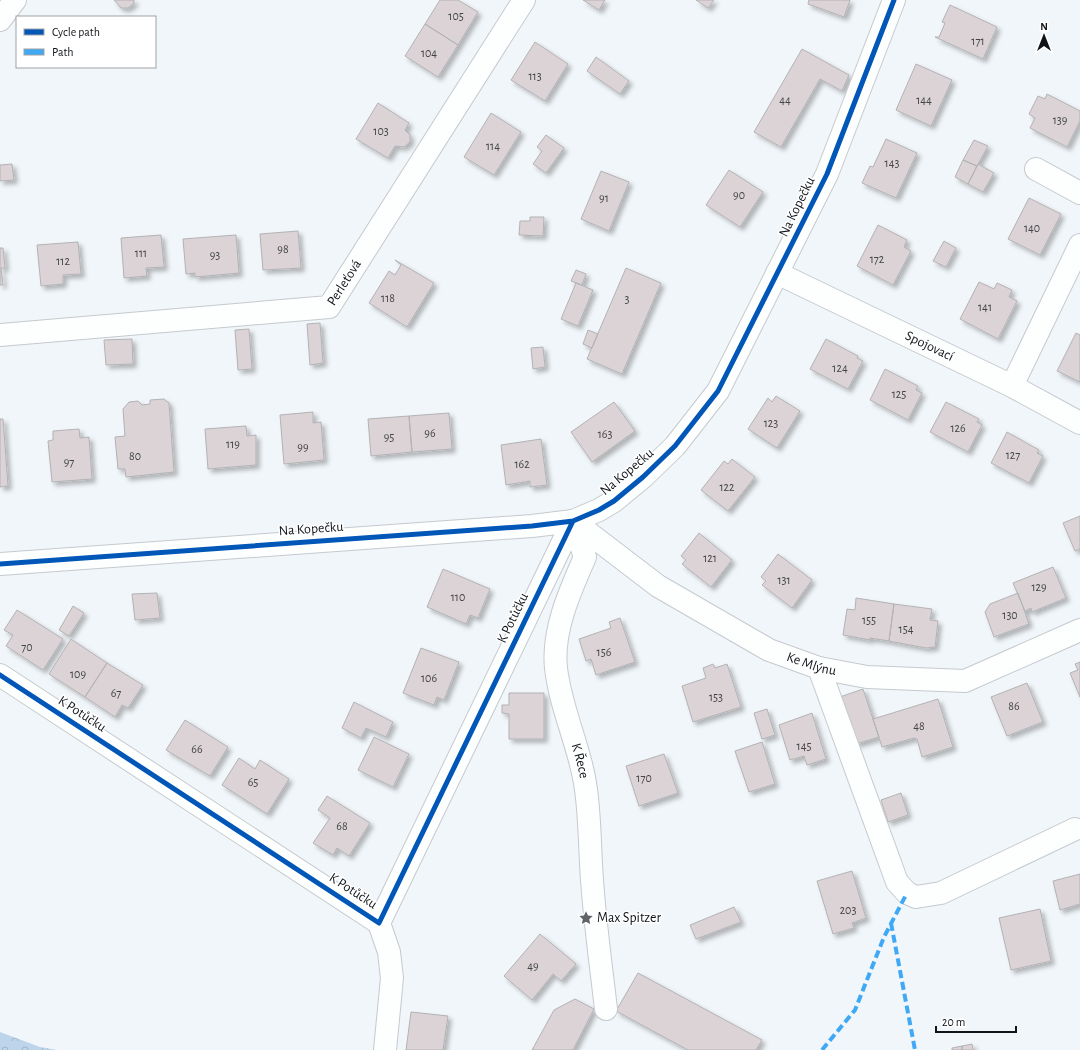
<svg xmlns="http://www.w3.org/2000/svg" width="1080" height="1050" font-family="'Alegreya Sans',sans-serif">
  <style>
    .forest { fill: url(#forest-crowns) }
    .building { fill: #dbd3d5; stroke: #b3b2b4; filter: url(#shadow) }
    .lines { fill: none; stroke-linecap: round; stroke-linejoin: round }
    .minor-casing { stroke: #c5cace; stroke-width: 24 }
    .minor { stroke: #fdfefe; stroke-width: 22 }
    .quiet { stroke: #3fa9f5; stroke-width: 4; stroke-dasharray: 8 4; stroke-linecap: butt }
    .cycleway-casing { stroke: #fff; stroke-width: 8 }
    .cycleway { stroke: #0057b8; stroke-width: 5 }
    .labels { text-anchor: middle; dominant-baseline: central; stroke-width: 3; stroke-linejoin: round; paint-order: stroke }
    .number-label { font-size: 12px; fill: #434448 }
    .street-label { font-size: 14px; fill: #101419; stroke: #fff }
    .poi-label { font-size: 14px; fill: #101419; stroke: #fff; text-anchor: start }
  </style>
  <defs>
    <pattern id="forest-crowns" width="20" height="18" patternUnits="userSpaceOnUse"><rect width="20" height="18" fill="#bed4ea"/><path d="M2 6a3 3 0 1 1 6 0M12 15a3 3 0 1 1 6 0" fill="none" stroke="#a2b5c8"/></pattern>
    <filter id="shadow"><feDropShadow dx="3.5" dy="3.5" stdDeviation="2" flood-color="#0004"/></filter>
  </defs>
  <rect width="100%" height="100%" fill="#f1f6fa"/>
  <!-- forest -->
  <path class="forest" d="M0 1032 40 1047 57 1050H0Z"/>
  <!-- building -->
  <path class="building" d="M114 0H134V3L128 8H121Z
    M440 0H458L478 12 458 45 425 24Z
    M583 0H605L599 10Z
    M696 0H714L708 8Z
    M809 0H850L844 17 808 4Z
    M950 5 997 27 983 59 935 37H939L945 23 942 22Z
    M425 24 458 45 438 77 405 56Z
    M535 42 568 64 545 101 511 80Z
    M802 49 849 75 842 91 820 79 781 147 754 132Z
    M596 57 629 81 620 94 587 71Z
    M916 64 952 80 931 126 896 110Z
    M1047 94 1080 111V121L1067 147 1030 128 1035 118 1029 114 1038 96 1045 99Z
    M378 103 409 123 405 130 410 135V142L404 147 395 146 388 158 356 139Z
    M491 113 521 132 494 175 464 157Z
    M546 135 564 148 546 173 533 164 542 151 537 147Z
    M886 139 917 153 896 198 862 183 870 166 873 167Z
    M974 140 988 146 977 166 963 160Z
    M963 160 977 166 968 184 955 177Z
    M12 164 14 180 0 181V165Z
    M978 164 994 173 983 192 968 184Z
    M729 170 763 192 740 227 706 205Z
    M601 171 629 182 609 231 581 219Z
    M1029 198 1061 214 1040 255 1008 239Z
    M530 217H544L543 236 519 235 520 221H530Z
    M878 225 907 240 904 247 911 251 893 285 857 266Z
    M298 231 301 268 263 270 260 234Z
    M161 235 164 267 146 268 147 276 124 278 121 238Z
    M236 235 239 273 195 277V273L186 274 183 239Z
    M944 241 956 248 946 267 933 261Z
    M78 242 81 274 63 275V284L41 286 37 245Z
    M0 248H3L5 268H1L3 285H0Z
    M395 260 434 283 407 327 369 303 389 271 395 275 401 265Z
    M626 268 661 283 622 374 587 359Z
    M576 270 586 274 582 285 571 281Z
    M979 282 994 289 997 283 1012 290 1009 297 1017 301 998 339 960 319Z
    M576 283 593 290 578 326 561 319Z
    M320 323 323 363 310 365 307 324Z
    M249 329 252 369 238 370 235 330Z
    M588 330 598 334 592 348 583 344Z
    M1076 333 1080 335V382L1057 371Z
    M132 339 133 364 106 365 104 340Z
    M826 339 858 356 857 358 863 361 848 389 810 369Z
    M543 347 545 367 533 369 531 348Z
    M885 369 918 386 916 390 922 393 908 420 870 400Z
    M776 396 800 411 777 448 748 429 768 398 772 402Z
    M164 399 169 403 174 472 126 477 125 469H118L115 437 125 436 123 409 129 402 138 401 142 405 150 404V400Z
    M614 402 635 431 592 462 571 432Z
    M946 402 979 419 977 422 982 425 968 452 930 432Z
    M313 412V423L321 422 324 460 284 464 280 415Z
    M449 413 452 449 412 452 409 416Z
    M409 416 412 452 371 456 368 419Z
    M0 419H3L8 486 0 487Z
    M246 426 247 436 256 435V465L208 469 205 429Z
    M79 429 80 438 89 437 92 479 52 482 48 441 53 440V431Z
    M1007 432 1039 450 1037 453 1043 456 1029 483 991 463Z
    M541 439 547 485 530 487V481L506 485 501 445Z
    M732 459 755 477 728 511 701 490 724 461 728 464Z
    M1080 516V549L1075 551 1063 523Z
    M699 533 732 560 711 587 682 564 686 560 681 556Z
    M778 554 812 580 792 608 762 585 766 581 761 577Z
    M1053 567 1066 598 1032 612 1031 608 1025 611 1013 583Z
    M443 569 490 589 478 618 470 615 466 624 427 607Z
    M157 593 160 618 135 620 132 594Z
    M1018 593 1029 624 994 637 985 612 990 604Z
    M856 598 894 604 889 641 870 638V640L843 635 847 609 855 610Z
    M894 604 932 609 930 620 938 621 935 647 926 648 889 641Z
    M73 606 84 613 69 636 59 630Z
    M17 610 63 639 43 670 6 646 13 635 4 630Z
    M620 618 635 662 596 675 591 659 586 661 579 639 611 628 609 622Z
    M71 639 107 663 85 697 49 674Z
    M421 648 459 662 444 700 437 697 434 705 403 693Z
    M1080 662V697L1070 673 1078 670 1075 664Z
    M107 663 143 685 128 708 122 705 115 717 85 697Z
    M713 664 715 668 727 664 741 707 693 722 682 686 706 678 703 668Z
    M1027 683 1043 722 1007 736 991 697Z
    M863 689 879 737 856 744 840 697Z
    M509 693H544V739H509V714L502 713V705H509Z
    M938 699 953 747 922 757 917 739 914 738 882 747 873 719Z
    M354 702 393 722 386 737 366 728 361 738 342 728Z
    M767 709 775 735 762 739 754 713Z
    M812 713 826 759 807 765 804 756 790 760 779 725Z
    M185 720 228 747 210 776 166 750Z
    M374 737 409 754 393 787 358 770Z
    M762 742 775 784 749 792 735 751Z
    M664 754 678 793 639 806 626 766Z
    M239 758 255 769 260 760 289 779 267 814 222 785Z
    M901 793 908 815 888 822 881 800Z
    M327 796 370 823 349 856 337 848 333 855 313 843 330 818 318 810Z
    M852 871 866 918 852 923 854 928 833 934 817 881Z
    M1080 874V904L1060 910 1053 881Z
    M734 907 741 922 696 939 690 925Z
    M1040 909 1051 961 1011 970 999 918Z
    M540 934 576 964 561 981 553 974 532 1000 504 976Z
    M638 973 762 1040 756 1050H688L616 1011Z
    M575 999 594 1009 573 1050H532L554 1010Z
    M411 1012 448 1016 443 1050H406Z
    M972 1044 973 1050H962V1046Z
    M962 1046V1050H952V1048Z"/>
  <g class="lines">
    <defs>
      <g id="minor">
        <path d="M0 20 15 0"/>
        <path d="M1036 169 1080 193"/>
        <path id="s1" d="M777 273 1012 386 1080 423"/>
        <path id="s2" d="M0 335 329 307 524 0"/>
        <path d="M1012 386 1080 245"/>
        <path id="s3" d="M573 521 658 586 769 650 819 668 867 677 965 681 1080 630"/>
        <path id="s4" d="M573 521 585 557C570 591 552 631 556 668 561 712 583 753 587 798 590 825 590 852 592 880 595 923 601 966 606 1009"/>
        <path d="M0 564 532 526 573 521 599 510 614 501 643 477 675 446 718 391 827 174 894 0"/>
        <path d="M819 668 897 882 907 893 916 897 941 893 1075 829"/>
        <path d="M0 675 379 923"/>
        <path d="M379 923 573 521"/>
        <path d="M379 923 389 952 392 978 385 1050"/>
      </g>
    </defs>
    <!-- minor casing -->
    <use href="#minor" class="minor-casing"/>
    <!-- minor -->
    <use href="#minor" class="minor"/>
    <!-- quiet -->
    <path class="quiet" d="M891 923 915 1050
      M822 1050 855 1010 884 937 907 893"/>
    <defs>
      <path id="cycleway" d="M0 564 532 526 573 521 599 510 614 501 643 477 675 446 718 391 827 174 894 0
        M0 675 379 923 573 521"/>
    </defs>
    <!-- cycleway casing -->
    <use href="#cycleway" class="cycleway-casing"/>
    <!-- cycleway -->
    <use href="#cycleway" class="cycleway"/>
  </g>
  <!-- icons -->
  <defs>
    <symbol id="sight-bare" viewBox="-9 -9 18 18"><path d="M0-6L1.8-2.2L6-1.7L2.9 1.2L3.7 5.4L0 3.3L-3.7 5.4L-2.9 1.2L-6-1.7L-1.8-2.2Z" fill="#5f6368" stroke="#fff" stroke-width="2.5" paint-order="stroke"/></symbol>
  </defs>
  <g fill-rule="evenodd">
    <use href="#sight-bare" x="576" y="908" width="20" height="20"/>
  </g>
  <g class="labels">
    <!-- number labels -->
    <g class="number-label">
      <text x="456" y="16">105</text>
      <text x="978" y="41">171</text>
      <text x="429" y="53">104</text>
      <text x="535" y="76">113</text>
      <text x="785" y="100">44</text>
      <text x="924" y="100">144</text>
      <text x="1060" y="120">139</text>
      <text x="381" y="131">103</text>
      <text x="493" y="146">114</text>
      <text x="892" y="163">143</text>
      <text x="739" y="195">90</text>
      <text x="604" y="198">91</text>
      <text x="1032" y="228">140</text>
      <text x="283" y="249">98</text>
      <text x="141" y="253">111</text>
      <text x="215" y="255">93</text>
      <text x="877" y="259">172</text>
      <text x="63" y="261">112</text>
      <text x="388" y="298">118</text>
      <text x="627" y="299">3</text>
      <text x="985" y="307">141</text>
      <text x="840" y="368">124</text>
      <text x="899" y="394">125</text>
      <text x="771" y="423">123</text>
      <text x="958" y="428">126</text>
      <text x="430" y="433">96</text>
      <text x="605" y="434">163</text>
      <text x="389" y="437">95</text>
      <text x="233" y="444">119</text>
      <text x="303" y="447">99</text>
      <text x="1013" y="455">127</text>
      <text x="135" y="456">80</text>
      <text x="69" y="462">97</text>
      <text x="522" y="464">162</text>
      <text x="727" y="487">122</text>
      <text x="710" y="558">121</text>
      <text x="784" y="580">131</text>
      <text x="1039" y="587">129</text>
      <text x="458" y="597">110</text>
      <text x="1010" y="615">130</text>
      <text x="869" y="620">155</text>
      <text x="906" y="629">154</text>
      <text x="27" y="647">70</text>
      <text x="604" y="652">156</text>
      <text x="78" y="674">109</text>
      <text x="429" y="678">106</text>
      <text x="116" y="693">67</text>
      <text x="716" y="697">153</text>
      <text x="1014" y="706">86</text>
      <text x="919" y="726">48</text>
      <text x="804" y="746">145</text>
      <text x="197" y="749">66</text>
      <text x="644" y="778">170</text>
      <text x="253" y="782">65</text>
      <text x="342" y="826">68</text>
      <text x="848" y="910">203</text>
      <text x="533" y="966">49</text>
    </g>
    <!-- street labels -->
    <g class="street-label">
      <text transform="translate(797 207) rotate(-64)">Na Kopečku</text>
      <text stroke="none"><textPath href="#s2" startOffset="359">Perleťová</textPath></text>
      <text stroke="none"><textPath href="#s1" startOffset="169">Spojovací</textPath></text>
      <text transform="translate(627 472) rotate(-40)">Na Kopečku</text>
      <text transform="translate(311 529) rotate(-4)">Na Kopečku</text>
      <text transform="translate(513 618) rotate(-64)">K Potůčku</text>
      <text stroke="none"><textPath href="#s3" startOffset="280">Ke Mlýnu</textPath></text>
      <text transform="translate(82 714) rotate(33)">K Potůčku</text>
      <text stroke="none"><textPath href="#s4" startOffset="250">K Řece</textPath></text>
      <text transform="translate(353 891) rotate(33)">K Potůčku</text>
    </g>
    <!-- poi labels -->
    <g class="poi-label">
      <text x="597" y="918">Max Spitzer</text>
    </g>
  </g>
  <!-- legend -->
  <rect x="16" y="16" width="140" height="52" fill="#ffffff" stroke="#9fa1a3"/>
  <rect x="24" y="29" width="20" height="6" fill="#0057b8" stroke="#9fa1a3"/>
  <text x="52" y="36" font-size="12" fill="#101419">Cycle path</text>
  <rect x="24" y="49" width="20" height="6" fill="#3fa9f5" stroke="#9fa1a3"/>
  <text x="52" y="56" font-size="12" fill="#101419">Path</text>
  <!-- north arrow -->
  <g transform="translate(1044 36)" stroke="#ffffff" stroke-width="3" paint-order="stroke">
  <path d="M0-3L7 15L0 10L-7 15Z" fill="#101419"/>
  <text y="-6" font-size="11" font-weight="bold" text-anchor="middle" fill="#101419">N</text>
  </g>
  <!-- scale -->
  <path d="M936 1026v6h80v-6" fill="none" stroke="#101419" stroke-width="2"/>
  <text x="942" y="1026" font-size="12" fill="#101419" stroke="#ffffff" stroke-width="3" paint-order="stroke">20 m</text>
</svg>
